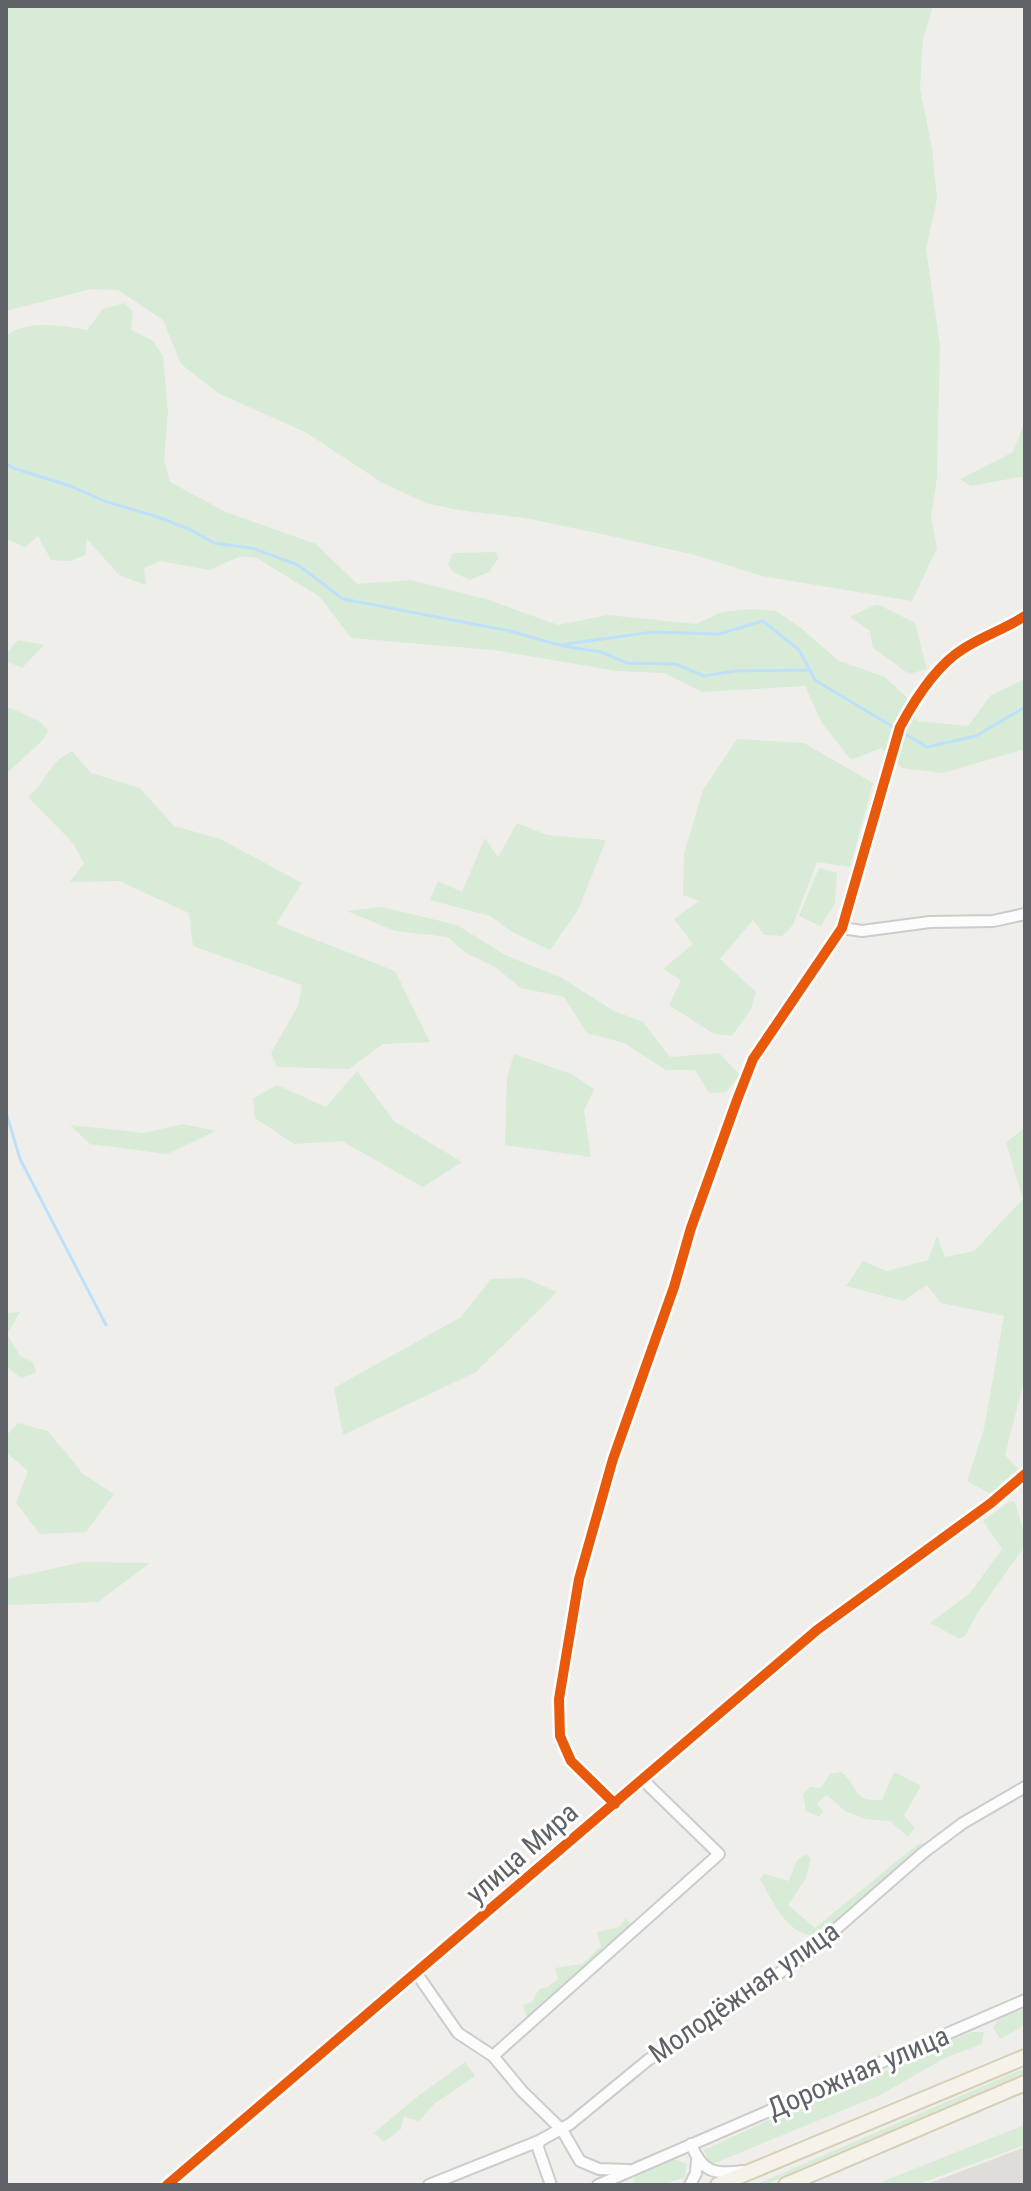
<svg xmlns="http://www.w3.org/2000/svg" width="1031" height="2191" font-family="'Roboto Condensed',sans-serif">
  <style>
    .industrial { fill: #dfddda }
    .green { fill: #d8ebd6 }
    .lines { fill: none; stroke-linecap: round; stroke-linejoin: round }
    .stream { stroke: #bfe0f9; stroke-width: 3 }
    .minor-casing { stroke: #cbcccc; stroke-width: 14 }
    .major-casing { stroke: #d7ceb8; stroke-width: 18 }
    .minor { stroke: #fdfcfc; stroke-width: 10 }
    .major { stroke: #f4f2e9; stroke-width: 14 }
    .cycleway-casing { stroke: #fff; stroke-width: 15 }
    .cycleway { stroke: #e8590c; stroke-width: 10 }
    .labels { text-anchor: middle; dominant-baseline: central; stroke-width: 6; stroke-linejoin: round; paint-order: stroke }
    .street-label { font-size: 28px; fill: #5f6368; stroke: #fff }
  </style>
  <rect width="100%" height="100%" fill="#efeeea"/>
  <!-- industrial -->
  <path class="industrial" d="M1025 2147V2185H925Z"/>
  <!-- green -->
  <path class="green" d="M6 6H933L923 39 920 89 932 148 937 199 926 249 940 345 937 478 931 517 937 548 912 601 762 576 695 555 606 535 525 518 458 510 426 503 381 482 307 433 218 393 181 364 163 320 118 290 91 289 6 311Z
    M124 303 133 312 131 330 152 340 163 356 168 412 164 460 170 482 226 512 316 544 357 584 411 580 489 600 558 625 608 615 696 624 722 612 751 609 776 611 802 629 839 661 885 677 907 698 917 721 968 726 991 695 1025 679V749L943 773 902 768 881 748 851 760 822 723 805 686 702 692 664 673 616 671 494 650 351 638 320 597 257 558 241 556 209 570 160 561 144 568 146 585 119 575 87 539 85 555 70 561 51 560 38 536 25 547 6 539V335C29 320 61 325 87 330L103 309Z
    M1025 421V476L971 486 960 479 1013 452Z
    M496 552 498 559 489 572 470 580 453 572 448 564 453 553Z
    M877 604 915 623 927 669 909 674 873 648 870 631 850 617Z
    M18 640 44 645 22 668 6 661V654Z
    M6 708H11L39 721 48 730 43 740 8 772Z
    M737 739 804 743 873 783 850 867 817 862 793 925 782 936 764 935 753 920 720 959 756 992 751 1009 732 1036 714 1034 669 1005 681 980 663 969 693 944 674 919 699 901 683 895 684 854 703 790Z
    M72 751 91 773 140 788 174 826 220 839 302 883 276 924 395 971 430 1042 383 1044 349 1069 277 1067 271 1053 298 1006 302 985 193 946 189 913 119 881 70 882 84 863 72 842 28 797C48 780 47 764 72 751Z
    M517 823 547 835 606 840 578 910 550 950 512 932 490 916 430 900 438 881 462 892 485 838 498 857Z
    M819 868 837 873 835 903 821 926 799 916Z
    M382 907 457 925 505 955 562 978 614 1011 643 1022 670 1057 719 1053 740 1075 726 1092 709 1093 695 1070H666L624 1043 587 1033 564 997 521 988 495 967 466 953 448 937 395 931 347 911Z
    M514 1054 571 1074 594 1089 584 1111 591 1157 505 1145 507 1077Z
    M357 1071 394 1121 462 1162 423 1187 342 1141 294 1144 255 1118 253 1098 277 1085 326 1107Z
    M183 1124 216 1131 167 1154 90 1144 70 1125 144 1133Z
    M1025 1128V1377L1005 1455 1023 1474 991 1494 967 1481 984 1429 1004 1316 941 1303 927 1285 903 1301 846 1286 863 1261 887 1271 928 1260 937 1236 945 1257 974 1251 1023 1199 1006 1142Z
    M525 1278 557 1292 476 1372 343 1435 334 1388 461 1317 491 1279Z
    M20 1312 7 1334 20 1356 33 1362 36 1373 21 1378 6 1366V1313Z
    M18 1423 48 1431 83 1474 114 1494 86 1532 40 1534 16 1503 28 1471 6 1452V1436Z
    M1010 1501 1015 1502 1025 1537 1022 1550 978 1612 965 1636 960 1639 930 1623 970 1593 1002 1549 983 1521Z
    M83 1562 150 1563 98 1602 6 1605V1579Z
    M841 1772C860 1787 851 1802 882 1800L894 1772 921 1786 904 1816 915 1828 908 1837 890 1821 866 1819 845 1811 827 1795 817 1803 823 1811 819 1817 806 1811 803 1794 810 1787 821 1788 830 1774Z
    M930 1842 822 1938C786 1935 776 1907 760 1879L764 1874 789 1881 797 1860 806 1854 811 1858 806 1878 788 1905 815 1928 918 1844Z
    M626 1918 633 1927 546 2005 527 2018 523 2005 532 2002 539 1989 548 1987 558 1979 555 1968 582 1964 601 1946 597 1932 619 1927Z
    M1025 2009V2025L1000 2039 993 2027 1001 2016Z
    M972 2032H984L982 2044 945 2058 880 2095 710 2165 704 2150 827 2093 891 2069 948 2040Z
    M465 2062 475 2076 434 2104 419 2121 404 2117 401 2129 384 2142 374 2133 413 2100Z
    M1025 2068V2073L765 2185H755Z
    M1024 2125 1025 2145 916 2185H874Z
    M674 2159 687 2164 685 2177 662 2185H633L636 2172Z"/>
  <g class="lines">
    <!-- stream -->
    <path class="stream" d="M6 463 13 468 73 487 104 501 158 517 191 530 214 543 252 548 298 565 343 599 510 631 559 645 653 632 719 634 763 621 799 650 815 680 895 728
      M563 646 601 652 627 663 676 664 704 676 735 671 810 670
      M902 732 927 747 976 736 1025 707
      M6 1112 20 1159 106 1325"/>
    <defs>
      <path id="minor" d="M842 928 862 931 930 922 993 921 1025 914
        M615 1804 571 1761 560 1736 559 1699 579 1579 613 1459 674 1287 691 1228 737 1100 753 1059 842 928 900 727C914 701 937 665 963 649 983 636 1005 629 1025 616
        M417 1974 458 2033 493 2056 522 2091 562 2130 580 2161 599 2169 628 2170
        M493 2056 719 1854 643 1780
        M691 2144C702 2172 714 2175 743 2171
        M167 2185 817 1630 991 1503 1025 1474
        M429 2185 539 2141
        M551 2185 538 2148 539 2141 570 2124 648 2060 805 1956 923 1853 963 1823 1025 1787
        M598 2185 1025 2000
        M690 2185 696 2173 697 2160"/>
      <path id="major" d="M718 2185 1025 2057
        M786 2185 1025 2083"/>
    </defs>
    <!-- minor casing -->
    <use href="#minor" class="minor-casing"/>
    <!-- major casing -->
    <use href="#major" class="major-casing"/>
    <!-- minor -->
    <use href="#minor" class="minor"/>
    <!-- major -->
    <use href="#major" class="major"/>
    <defs>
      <path id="cycleway" d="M615 1804 571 1761 560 1736 559 1699 579 1579 613 1459 674 1287 691 1228 737 1100 753 1059 842 928 900 727C914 701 937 665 963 649 983 636 1005 629 1025 616
        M167 2185 817 1630 991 1503 1025 1474"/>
    </defs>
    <!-- cycleway casing -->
    <use href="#cycleway" class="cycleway-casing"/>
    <!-- cycleway -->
    <use href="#cycleway" class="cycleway"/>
  </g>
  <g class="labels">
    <!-- street labels -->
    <g class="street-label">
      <text transform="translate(522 1853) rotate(-41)">улица Мира</text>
      <text transform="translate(744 1992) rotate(-35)">Молодёжная улица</text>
      <text transform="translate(858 2072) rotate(-23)">Дорожная улица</text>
    </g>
  </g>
  <!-- border -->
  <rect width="1031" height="2191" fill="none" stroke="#5f6368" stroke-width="16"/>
</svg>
